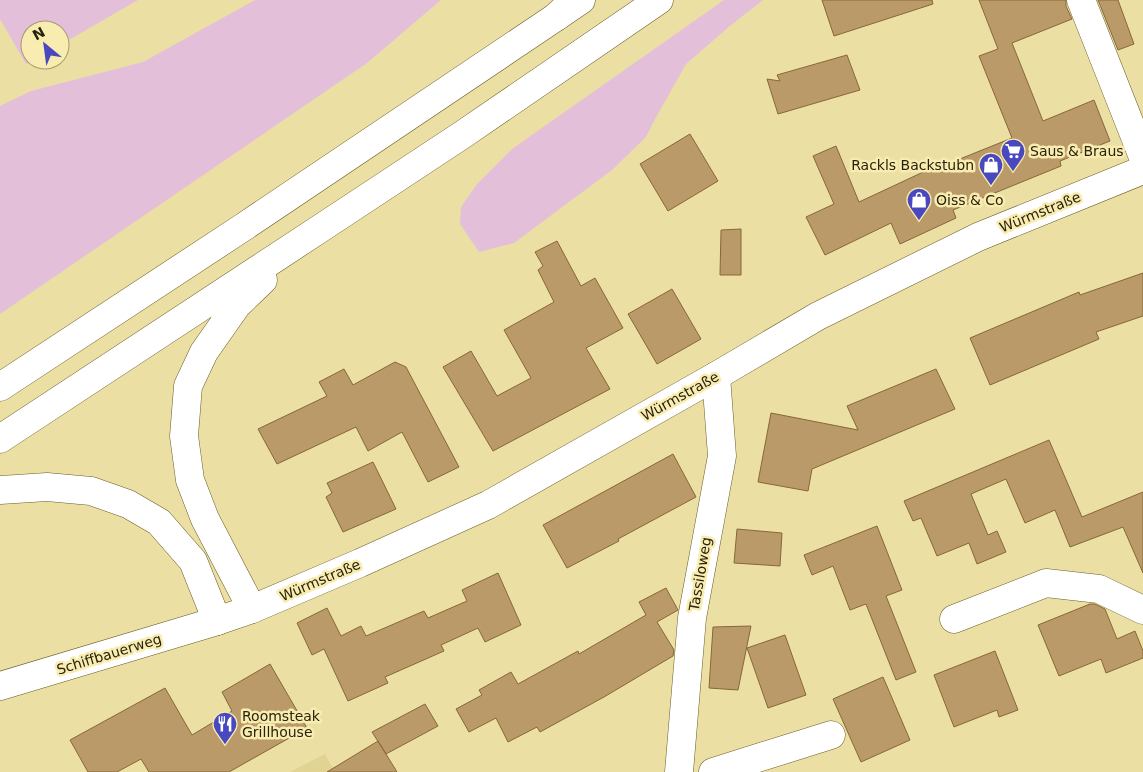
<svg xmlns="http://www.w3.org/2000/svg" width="1143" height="772" font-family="'DejaVu Sans',sans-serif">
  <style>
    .built { fill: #e1d392 }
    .green { fill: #e4bfd9 }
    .building { fill: #ba9a68; stroke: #866837 }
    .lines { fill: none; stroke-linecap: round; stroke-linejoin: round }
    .minor-casing { stroke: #6a5e27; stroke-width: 29 }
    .secondary-casing { stroke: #6a5e27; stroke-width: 29 }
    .primary-casing { stroke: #6a5e27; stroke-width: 29 }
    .motorway-casing { stroke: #6a5e27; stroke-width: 29 }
    .minor { stroke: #fff; stroke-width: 28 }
    .secondary { stroke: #fff; stroke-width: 28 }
    .primary { stroke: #fff; stroke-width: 28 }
    .motorway { stroke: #fff; stroke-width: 28 }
    .labels { text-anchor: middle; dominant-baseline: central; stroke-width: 5; stroke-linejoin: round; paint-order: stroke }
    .poi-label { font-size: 14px; fill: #28230c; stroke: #f9ecb1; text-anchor: start }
    .street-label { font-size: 14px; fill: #28230c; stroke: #f9ecb1 }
  </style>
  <rect width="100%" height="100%" fill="#ebdfa4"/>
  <!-- built -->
  <path class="built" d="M325 754 335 772H290Z"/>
  <!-- green -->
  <path class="green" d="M0 0H138L60 45V30H30V60H34L26 64 0 19Z
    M255 0H441L367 63 0 314V106L31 91 143 62Z
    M724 0H763L731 25 686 64 654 121 646 137 612 170 514 243 479 252 460 224 461 207 477 184 512 149Z"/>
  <!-- building -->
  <path class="building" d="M822 0H932L933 4 834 36Z
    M979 0H1066V6L1072 19 1012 43 1043 121 1094 100 1110 141 1060 161 1061 166 953 210 956 218 900 244 891 223 825 255 806 217 834 204 813 156 836 146 859 202 934 167 935 169 1012 138 979 56 998 49Z
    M1098 0H1118L1134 44 1118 50Z
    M847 55 860 90 778 114 767 79 780 81 777 75Z
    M690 134 718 181 668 211 640 164Z
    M741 229V275H720L721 230Z
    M557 241 581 286 595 278 623 328 586 348 610 389 493 451 443 367 471 351 497 396 531 378 504 330 554 302 538 270 543 266 535 252Z
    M1143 273V316L1096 332 1099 339 990 385 970 338 1079 292 1080 295Z
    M672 289 701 339 657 364 628 314Z
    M395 362 406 367 459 467 428 482 402 432 368 451 356 427 277 464 258 429 327 396 319 382 344 369 353 385Z
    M936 369 955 409 812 469 808 491 758 482 771 413 858 430 847 406Z
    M1049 440 1082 517 1143 492V573L1123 527 1070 547 1055 510 1025 523 1006 479 971 494 988 535 997 531 1006 552 977 564 969 543 937 556 921 518 913 521 904 501Z
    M673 454 696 497 618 539 619 541 567 568 543 525Z
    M373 462 396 509 343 532 326 497 332 493 327 483Z
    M877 526 902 590 886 596 916 672 896 680 866 604 850 610 833 566 812 575 804 555Z
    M737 529 782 533 780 566 734 563Z
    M498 573 521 625 485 642 478 628 441 645 444 651 385 677 388 683 348 701 324 649 312 655 297 623 327 608 341 636 361 626 366 636 424 611 428 618 467 601 462 590Z
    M666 588 678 610 657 622 674 650 673 656 604 697 540 732 537 727 508 742 496 718 469 732 456 709 482 695 479 690 511 672 518 684 578 651 579 654 646 615 639 602Z
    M1090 604H1095L1105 609 1117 639 1135 631 1143 651V658L1106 673 1101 659 1059 676 1038 625Z
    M751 626 738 690 709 688 713 627Z
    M785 635 806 695 768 708 747 648Z
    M995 651 1018 710 999 717 997 710 954 727 934 675Z
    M270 664 307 728 229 772H149L141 759 117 772H88L70 740 165 688 192 735 232 711 222 692Z
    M883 677 910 740 861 762 833 699Z
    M425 704 438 726 386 754 372 732Z
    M378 741 397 772H327Z"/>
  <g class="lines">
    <defs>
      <path id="minor" d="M1081 0 1143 157
        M954 619 1046 583 1099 589 1143 610
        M0 686 217 621
        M679 772 692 618 722 456 716 376
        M713 772 831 735"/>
      <path id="secondary" d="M217 621 252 609 360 563 488 505 716 376 818 316 978 237 1143 170"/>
      <path id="primary" d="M0 387 242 228 556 17 573 1
        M0 490 47 487 91 491 128 504 159 522 193 561 217 621"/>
      <path id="motorway" d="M556 17 581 0
        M0 439 318 230 462 135 659 0
        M252 609 205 519 190 480 184 436 188 386 204 352 237 305 263 280"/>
    </defs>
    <!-- minor casing -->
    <use href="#minor" class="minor-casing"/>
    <!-- secondary casing -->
    <use href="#secondary" class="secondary-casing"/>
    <!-- primary casing -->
    <use href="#primary" class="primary-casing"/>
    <!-- motorway casing -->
    <use href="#motorway" class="motorway-casing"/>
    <!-- minor -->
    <use href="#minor" class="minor"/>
    <!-- secondary -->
    <use href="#secondary" class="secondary"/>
    <!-- primary -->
    <use href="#primary" class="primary"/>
    <!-- motorway -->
    <use href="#motorway" class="motorway"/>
  </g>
  <!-- icons -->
  <defs>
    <symbol id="supermarket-pin" viewBox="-11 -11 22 30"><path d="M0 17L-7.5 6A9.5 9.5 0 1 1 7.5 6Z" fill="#4948be" stroke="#f9ecb1"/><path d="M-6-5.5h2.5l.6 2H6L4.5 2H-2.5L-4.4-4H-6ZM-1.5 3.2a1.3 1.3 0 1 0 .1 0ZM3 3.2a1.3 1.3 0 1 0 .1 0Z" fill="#fff"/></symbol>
    <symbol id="shop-pin" viewBox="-11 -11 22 30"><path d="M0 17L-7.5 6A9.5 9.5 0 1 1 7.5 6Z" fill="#4948be" stroke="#f9ecb1"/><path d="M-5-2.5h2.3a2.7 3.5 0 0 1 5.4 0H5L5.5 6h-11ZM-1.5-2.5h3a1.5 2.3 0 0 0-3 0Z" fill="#fff"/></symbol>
    <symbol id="restaurant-pin" viewBox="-11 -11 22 30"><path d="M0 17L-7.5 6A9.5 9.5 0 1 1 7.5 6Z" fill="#4948be" stroke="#f9ecb1"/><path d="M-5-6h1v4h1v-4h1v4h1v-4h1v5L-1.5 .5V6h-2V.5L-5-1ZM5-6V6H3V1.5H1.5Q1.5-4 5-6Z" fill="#fff"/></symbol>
  </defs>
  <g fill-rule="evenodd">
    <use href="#supermarket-pin" x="999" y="137" width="28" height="38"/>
    <use href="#shop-pin" x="977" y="151" width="28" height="38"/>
    <use href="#shop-pin" x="905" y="186" width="28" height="38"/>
    <use href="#restaurant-pin" x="211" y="710" width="28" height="38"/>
  </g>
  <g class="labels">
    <!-- poi labels -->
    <g class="poi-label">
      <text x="1030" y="151">Saus &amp; Braus</text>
      <text x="974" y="165" text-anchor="end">Rackls Backstubn</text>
      <text x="936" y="200">Oiss &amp; Co</text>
      <text x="242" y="716">Roomsteak<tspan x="242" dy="16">Grillhouse</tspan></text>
    </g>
    <!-- street labels -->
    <g class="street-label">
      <text transform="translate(1040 212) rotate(-22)">Würmstraße</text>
      <text transform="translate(680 396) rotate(-29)">Würmstraße</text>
      <text transform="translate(700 574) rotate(-80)">Tassiloweg</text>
      <text transform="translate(320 580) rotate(-23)">Würmstraße</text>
      <text transform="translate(109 654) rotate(-17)">Schiffbauerweg</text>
    </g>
  </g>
  <!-- north arrow -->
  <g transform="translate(45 45) rotate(331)"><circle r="24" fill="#f9ecb1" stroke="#a59c6f"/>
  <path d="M0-4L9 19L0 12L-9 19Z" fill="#4948be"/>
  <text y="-8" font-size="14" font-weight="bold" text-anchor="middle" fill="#28230c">N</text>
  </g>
</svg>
